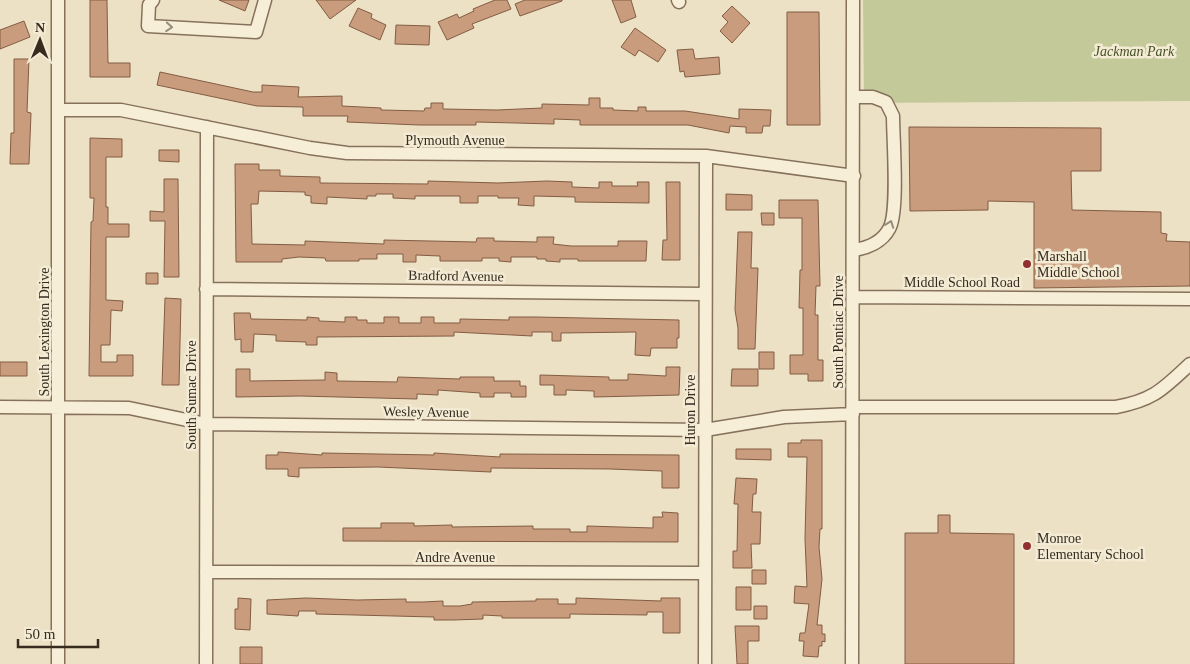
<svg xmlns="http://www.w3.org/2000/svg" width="1190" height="664" font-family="'Times New Roman',serif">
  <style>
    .green { fill: #c4c99a }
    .building { fill: #c89c7d; stroke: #835d43 }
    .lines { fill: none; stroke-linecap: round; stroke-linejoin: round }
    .minor-casing { stroke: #86725c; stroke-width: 15 }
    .minor { stroke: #f7eed8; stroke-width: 12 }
    .oneway { stroke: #978c7c }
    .poi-dot { fill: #913030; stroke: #f4ebd4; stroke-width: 2 }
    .labels { text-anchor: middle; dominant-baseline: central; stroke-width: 5; stroke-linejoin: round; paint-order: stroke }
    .park-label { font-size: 14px; font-style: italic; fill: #475227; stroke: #f4ebd4 }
    .street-label { font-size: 14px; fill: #372b1f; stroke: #f4ebd4 }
    .poi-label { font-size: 14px; fill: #372b1f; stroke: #f4ebd4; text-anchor: start }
  </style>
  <rect width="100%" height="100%" fill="#ece0c5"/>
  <!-- green -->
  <path class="green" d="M863 0H1190V101L864 103Z"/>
  <!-- building -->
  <path class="building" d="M90 0H107L108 63H130V77H90Z
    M219 0H249L245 11Z
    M316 0H356L330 19Z
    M495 0H507L511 9 472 24 474 28 447 40 438 22 457 14 459 18 474 11 473 9Z
    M525 0H562V1L520 16 515 4Z
    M612 0H631L636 17 621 23Z
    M732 6 750 23 732 43 720 31 728 22 722 16Z
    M358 8 372 14 371 18 386 25 380 40 349 26Z
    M787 12H819L820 125H787Z
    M24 21 30 37 0 49V30Z
    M396 25 430 26 429 45 395 44Z
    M635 28 666 50 658 62 639 50 635 56 621 47Z
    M693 49 695 59 719 57 720 74 685 77 684 71 680 72 677 50Z
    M14 59H29L27 112 31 113 29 164H10L11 133H14Z
    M160 72 253 92H262V85L299 87 298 97 342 96V106L381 108V110L424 111 425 108H431V103H443V109L497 110 542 108V104L589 105V98H600V108H613V110L638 111V107H646V111H685L739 119V109L771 110 770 126H763L762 133H746V127L730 126 729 133 688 125H580V120L554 119V124L476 122V125H419L347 122 348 116H303V107L257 106 157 85Z
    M909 127 1101 128V171H1071L1072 210 1161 212V233L1167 234 1166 241 1190 242V286L1034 288V202L988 201V210L910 211Z
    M90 138 122 139V157H106V207H108V224H129V237H106V300L123 301 122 311 111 310 110 345H101V362H117V355H133V376H89L91 222 93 221 94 198H90Z
    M159 150H179V162L159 161Z
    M235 164H259V170H280V176L320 177V183L428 184V181L498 183 547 181 572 182V187L599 188V182H612V186H638L637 182H649V203L575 202V197L534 196V206L518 205 519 198H498V196H478V203H460V196H415V199L393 198V194H376V196H367V199L327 197V204L311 203V196L305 195V192L259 191 258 204H251L252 244 305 245V241L384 244V240L476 242 477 238H494V241L537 242V237H554L553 244 571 246H618V241H647L646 261H578V259H560V262L546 261V259H537V257H511V262L499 261V258H482V261H440V256L416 255V262H403V254H377V259H359V261H326L325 258 299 257 282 259V262H236Z
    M164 179H178L179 277H164L165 221H150V211L164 212Z
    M666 182H680V260H662L663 240H667Z
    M726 194 752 195V210H726Z
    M779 200H818L820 286H816L815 315H818V360H823V381H808V374H790V355H803V308H799L800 270H802V218H779Z
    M761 213H774V225H762Z
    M738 232H752L751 268H758L755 349H738V328L735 310Z
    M146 273H158V284H146Z
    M165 298 181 299 179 385H162Z
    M234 313H250L251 319 307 320V317L319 318V321L345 322V317H357V320H367V323H384V317H399V323H421V317H434V323H460V319L509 320V317H536L679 320V338H677V348H651L650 356 635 355 636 332 561 333V341H552V332H532V336L454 332V336L317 337V345H306V342L276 341V335L254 334 253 352H241V339L235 340Z
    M759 352H774V369H759Z
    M0 362H27V376H0Z
    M666 367H680L679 395 594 397V391L566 390V395H554V385H540V375L609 377V380H628V374L666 376Z
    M236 369H250V381L325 380V372L337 373V381L397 382 398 377 460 379V377H494V381H520V386H526V397H511V393H494V397H480V393L438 390V395L417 394V399L300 396 236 397Z
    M732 369H758V386H731Z
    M801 440H822V529H820L819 547 822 579 817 625H822V634H825V642L822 641V646H819L818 657 803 656 804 641H799L800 633H805L809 604 794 603 795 586 807 587 805 539 807 457H788V443H801Z
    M736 449H771V460L736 459Z
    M278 452 322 455V453L434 455V453L500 457V454L679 455V488H662V471L610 469 491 468V472L378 467 299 468V477L288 476V469H266V455H278Z
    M736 478 757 479 756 494H753L752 512H761L760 544H751L752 568H733V551H737L738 504H734Z
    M662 512 678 513V542L343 541V528H381V523H414V526L452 525V527L533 526V529H570V532H587V526L653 528V517H663Z
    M938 515H950V533L1014 534V664H905V533H938Z
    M752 570H766V584H752Z
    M736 587H751V610H736Z
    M238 598 251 599 250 630 235 629V609H238Z
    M306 598 357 600 406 599V602H423L443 601V606H460L472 604V602L536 601V599H558V604H576V598L661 601V598H680V633H663V612H647V615L570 614V618H502V616L483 615V619L453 620H434V617L316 614V611H299L298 616 267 614V600Z
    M754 606H767V619H754Z
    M735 626H759V641H748V664H737Z
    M240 647H262V664H240Z"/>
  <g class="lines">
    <defs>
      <path id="minor" d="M153 0 149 5 148 26 256 32 265 0
        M678 0 679 2
        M853 97H873L886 102 893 116C893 139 899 213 889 229 882 242 867 248 854 250
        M58 110H121L310 148 347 153 706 156 854 176
        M206 289 705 294
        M853 297 1190 299
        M0 407 129 408 206 424 705 430 784 417 853 414
        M853 407H1116C1154 400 1163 389 1190 364
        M206 572 704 573
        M58 664V0
        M206 664 207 127
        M705 664 706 156
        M852 664 853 0"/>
    </defs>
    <!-- minor casing -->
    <use href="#minor" class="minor-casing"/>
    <!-- minor -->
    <use href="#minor" class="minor"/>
  </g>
  <!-- one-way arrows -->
  <defs><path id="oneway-chevron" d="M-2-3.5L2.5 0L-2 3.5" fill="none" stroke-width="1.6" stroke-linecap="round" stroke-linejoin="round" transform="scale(1.25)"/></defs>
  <g class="oneway">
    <use href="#oneway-chevron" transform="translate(169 27) rotate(4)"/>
    <use href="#oneway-chevron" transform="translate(890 224) rotate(-70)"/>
  </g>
  <!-- markers -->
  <g class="poi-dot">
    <circle cx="1027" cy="264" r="5"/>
    <circle cx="1027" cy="546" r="5"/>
  </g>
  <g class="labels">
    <!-- park labels -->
    <g class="park-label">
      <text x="1134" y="51">Jackman Park</text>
    </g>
    <!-- street labels -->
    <g class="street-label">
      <text x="455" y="140">Plymouth Avenue</text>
      <text transform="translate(456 276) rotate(1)">Bradford Avenue</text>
      <text x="962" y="282">Middle School Road</text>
      <text transform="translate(44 332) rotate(-90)">South Lexington Drive</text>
      <text transform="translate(838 332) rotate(-90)">South Pontiac Drive</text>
      <text transform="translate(191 395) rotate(-90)">South Sumac Drive</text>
      <text transform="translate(690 410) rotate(-90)">Huron Drive</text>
      <text transform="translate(426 412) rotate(1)">Wesley Avenue</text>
      <text x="455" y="557">Andre Avenue</text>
    </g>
    <!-- poi labels -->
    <g class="poi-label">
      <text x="1037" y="256">Marshall<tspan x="1037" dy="16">Middle School</tspan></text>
      <text x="1037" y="538">Monroe<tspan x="1037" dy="16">Elementary School</tspan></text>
    </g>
  </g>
  <!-- north arrow -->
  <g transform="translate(40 40) rotate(1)" stroke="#f4ebd4" stroke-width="4" paint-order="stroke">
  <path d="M0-4L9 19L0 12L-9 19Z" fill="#372b1f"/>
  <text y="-8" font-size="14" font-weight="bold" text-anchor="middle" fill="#372b1f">N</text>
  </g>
  <!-- scale -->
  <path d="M18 639v8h80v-8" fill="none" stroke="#372b1f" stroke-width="2.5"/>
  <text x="25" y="639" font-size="15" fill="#372b1f" stroke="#f4ebd4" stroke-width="4" paint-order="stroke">50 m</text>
</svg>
